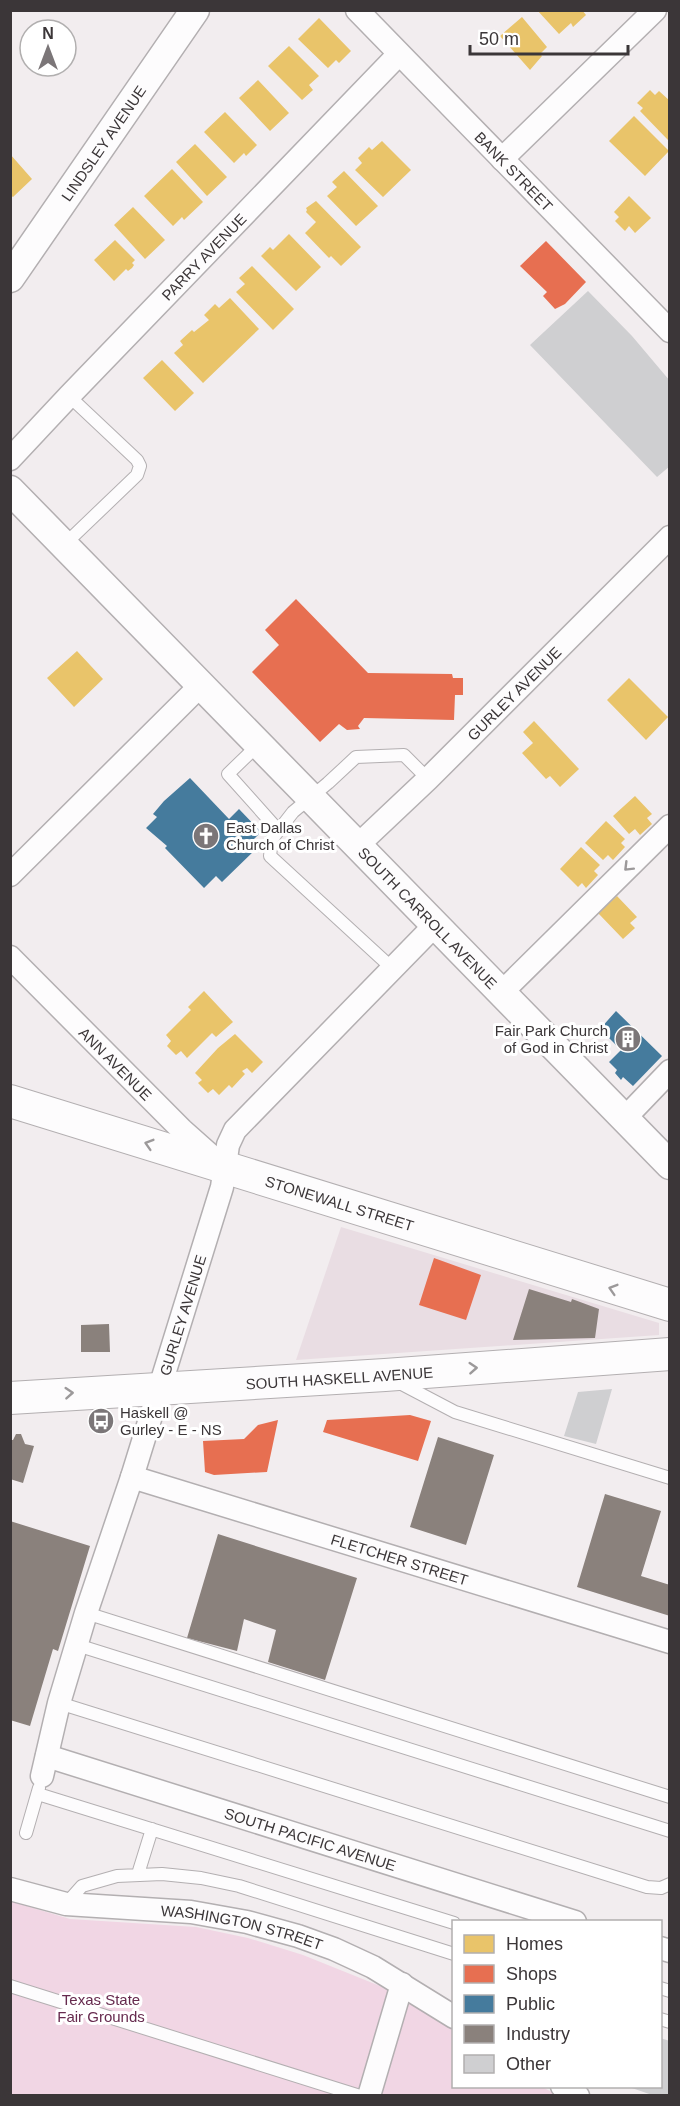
<svg xmlns="http://www.w3.org/2000/svg" width="680" height="2106" font-family="Helvetica,sans-serif">
  <style>
    .built { fill: #e9dde3 }
    .green { fill: #f1d6e4 }
    .homes { fill: #e9c46a }
    .shops { fill: #e76f51 }
    .public { fill: #457b9d }
    .industry { fill: #8a817c }
    .building { fill: #cfcfd1 }
    .lines { fill: none; stroke-linecap: round; stroke-linejoin: round }
    .service-casing { stroke: #b3afb1; stroke-width: 14 }
    .minor-casing { stroke: #b3afb1; stroke-width: 25 }
    .tertiary-casing { stroke: #b3afb1; stroke-width: 31 }
    .secondary-casing { stroke: #b3afb1; stroke-width: 34 }
    .service { stroke: #fdfcfd; stroke-width: 12 }
    .minor { stroke: #fdfcfd; stroke-width: 22 }
    .tertiary { stroke: #fdfcfd; stroke-width: 28 }
    .secondary { stroke: #fdfcfd; stroke-width: 32 }
    .oneway { stroke: #9c999a }
    .labels { text-anchor: middle; dominant-baseline: central; stroke-width: 6; stroke-linejoin: round; paint-order: stroke }
    .street-label { font-size: 15px; fill: #3b3638; stroke: #fff }
    .poi-label { font-size: 15px; fill: #3b3638; stroke: #fff; text-anchor: start }
    .park-label { font-size: 15px; fill: #662a4e; stroke: #fff }
  </style>
  <rect width="100%" height="100%" fill="#f2edef"/>
  <!-- built -->
  <path class="built" d="M341 1227 659 1323V1335L296 1360Z"/>
  <!-- green -->
  <path class="green" d="M10 1901 70 1919 196 1927 248 1938 303 1955 380 1986 427 2012 453 2030 454 2086 542 2087 558 2095H11Z"/>
  <!-- homes -->
  <path class="homes" d="M537 10H582L586 15 573 27 571 23 559 34Z
    M522 17 547 47 540 54 542 56 530 70 500 36Z
    M319 18 351 51 339 63 336 60 328 68 298 39Z
    M289 46 319 76 309 85 313 90 302 100 268 66Z
    M258 80 289 113 270 131 239 98Z
    M650 90 655 95 659 91 670 101V138L668 140 640 111 643 108 637 103Z
    M225 112 257 145 246 156 244 153 234 163 204 132Z
    M634 116 669 151 645 176 609 141Z
    M382 141 411 170 383 197 355 170 362 163 358 158 369 147 372 150Z
    M195 144 227 177 207 196 176 162Z
    M10 154 32 179 13 197 10 195Z
    M172 169 203 202 184 220 182 217 173 226 144 196Z
    M344 171 378 206 356 226 327 196 337 187 332 182Z
    M629 196 651 218 635 233 629 226 625 231 615 221 619 217 614 212Z
    M316 201 361 247 341 266 331 256 329 258 305 233 316 222 306 212 307 210 306 208Z
    M133 207 165 240 145 259 114 225Z
    M289 234 321 267 296 291 261 256 270 247 273 250Z
    M115 240 135 260 132 263 134 265 132 268 128 271 126 269 114 281 94 260Z
    M252 266 294 309 273 330 236 292 245 284 239 278Z
    M230 298 259 329 203 383 174 353 183 345 180 341 192 330 194 332 209 320 204 315 215 304 219 308Z
    M162 360 194 393 175 411 143 378Z
    M77 651 103 679 74 707 47 678Z
    M629 678 668 717 646 740 607 700Z
    M534 721 579 769 560 787 550 776 546 779 522 753 533 743 523 732Z
    M635 796 652 814 647 818 652 824 640 835 635 829 629 834 613 816Z
    M606 821 625 839 621 843 625 847 613 860 608 855 603 860 585 843Z
    M581 847 600 865 594 871 598 875 586 888 582 883 578 887 560 869Z
    M617 896 637 917 630 923 635 928 623 939 598 913Z
    M204 991 233 1022 216 1037 212 1033 187 1058 181 1051 176 1055 167 1046 171 1041 166 1035 191 1010 188 1007Z
    M235 1034 263 1062 252 1073 247 1068 242 1071 245 1074 232 1088 229 1085 219 1095 213 1089 208 1093 198 1083 202 1080 195 1073 218 1048Z"/>
  <!-- shops -->
  <path class="shops" d="M546 241 586 282 565 304 555 309 543 296 547 292 520 266Z
    M296 599 368 673 452 674 453 678H463V695H455L454 720 364 718 358 726 360 729 347 730 339 724 320 742 252 672 279 645 265 630Z
    M434 1258 481 1275 466 1320 419 1305Z
    M410 1415 431 1421 418 1461 323 1432 327 1420Z
    M278 1420 267 1472 214 1475 205 1472 203 1441 244 1439 258 1425Z"/>
  <!-- public -->
  <path class="public" d="M190 778 229 819 239 809 261 832 252 841 258 847 222 882 216 876 204 888 165 848 167 846 146 828 157 817 153 814 164 801Z
    M616 1011 662 1056 633 1086 623 1077 621 1080 615 1073 617 1070 609 1062 621 1050 600 1029Z"/>
  <!-- industry -->
  <path class="industry" d="M529 1289 571 1302 572 1299 599 1309 595 1338 513 1340Z
    M109 1324 110 1352H81V1325Z
    M16 1434H21L25 1444 34 1446 23 1483 10 1479V1440H13Z
    M438 1437 494 1455 466 1545 410 1527Z
    M605 1494 661 1511 641 1576 670 1585V1616L577 1587Z
    M10 1521 90 1546 58 1651 53 1649 30 1726 10 1720Z
    M218 1534 357 1578 325 1680 268 1662 276 1630 244 1619 237 1651 187 1638Z"/>
  <!-- building -->
  <path class="building" d="M588 291 632 336 670 381V466L657 477 530 345Z
    M612 1389 596 1444 564 1436 578 1392Z
    M660 2038 670 2041V2096H655L629 2087 660 2086Z"/>
  <g class="lines">
    <defs>
      <path id="service" d="M64 545 137 475 140 466 137 460 69 396
        M259 744 228 774 278 830
        M393 969 270 856 272 839 293 812 328 783 356 757 404 755 428 779
        M396 1381 455 1412 670 1478
        M86 1613 670 1797
        M77 1645 670 1831
        M59 1703 647 1887 661 1888 670 1884
        M38 1794 454 1923
        M26 1833 39 1788
        M138 1874 152 1829
        M66 1904 82 1886 117 1876 162 1874 201 1878 239 1886 454 1954
        M10 1986 360 2096
        M660 1988 670 1991
        M660 2019 670 2022"/>
      <g id="minor">
        <path id="s1" d="M357 10 670 331"/>
        <path d="M502 159 655 10"/>
        <path id="s2" d="M10 459 69 396 399 54"/>
        <path id="s3" d="M357 846 428 779 670 537"/>
        <path d="M10 875 201 685"/>
        <path id="s4" d="M10 957 182 1130 218 1162"/>
        <path d="M502 992 670 826"/>
        <path d="M624 1119 670 1071"/>
        <path id="s5" d="M132 1477 670 1642"/>
        <path id="s6" d="M47 1756 575 1922"/>
        <path id="s7" d="M42 1776 59 1703 86 1613 132 1477 222 1187 228 1145 235 1130 435 925"/>
        <path id="s8" d="M10 1889 66 1904 191 1912 247 1922 298 1936 334 1949 373 1967 454 2017"/>
        <path d="M660 1948 670 1951"/>
        <path d="M562 2086 578 2096"/>
        <path d="M369 2096 402 1984"/>
      </g>
      <g id="tertiary">
        <path id="s9" d="M10 278 195 10"/>
        <path id="s10" d="M10 490 670 1165"/>
      </g>
      <g id="secondary">
        <path id="s11" d="M10 1101 670 1305"/>
        <path id="s12" d="M10 1398 385 1375 670 1354"/>
      </g>
    </defs>
    <!-- service casing -->
    <use href="#service" class="service-casing"/>
    <!-- minor casing -->
    <use href="#minor" class="minor-casing"/>
    <!-- tertiary casing -->
    <use href="#tertiary" class="tertiary-casing"/>
    <!-- secondary casing -->
    <use href="#secondary" class="secondary-casing"/>
    <!-- service -->
    <use href="#service" class="service"/>
    <!-- minor -->
    <use href="#minor" class="minor"/>
    <!-- tertiary -->
    <use href="#tertiary" class="tertiary"/>
    <!-- secondary -->
    <use href="#secondary" class="secondary"/>
  </g>
  <!-- one-way arrows -->
  <defs><path id="oneway-chevron" d="M-2-3.5L2.5 0L-2 3.5" fill="none" stroke-width="1.6" stroke-linecap="round" stroke-linejoin="round" transform="scale(1.5)"/></defs>
  <g class="oneway">
    <use href="#oneway-chevron" transform="translate(628 867) rotate(135)"/>
    <use href="#oneway-chevron" transform="translate(149 1144) rotate(-163)"/>
    <use href="#oneway-chevron" transform="translate(613 1289) rotate(-163)"/>
    <use href="#oneway-chevron" transform="translate(473 1368) rotate(-4)"/>
    <use href="#oneway-chevron" transform="translate(69 1393) rotate(-4)"/>
  </g>
  <!-- icons -->
  <defs>
    <symbol id="church-disc" viewBox="-11 -11 22 22"><circle r="9.5" fill="#7b7678" stroke="#fff"/><path d="M-1.2-6h2.4v3.5h3.3v2.4h-3.3V6h-2.4V-.1h-3.3v-2.4h3.3Z" fill="#fff"/></symbol>
    <symbol id="building-disc" viewBox="-11 -11 22 22"><circle r="9.5" fill="#7b7678" stroke="#fff"/><path d="M-4-6H4V6H1V3H-1V6H-4ZM-2.5-4.3h1.7v1.8h-1.7ZM.8-4.3h1.7v1.8H.8ZM-2.5-1h1.7V.8h-1.7ZM.8-1h1.7V.8H.8Z" fill="#fff"/></symbol>
    <symbol id="bus-disc" viewBox="-11 -11 22 22"><circle r="9.5" fill="#7b7678" stroke="#fff"/><path d="M-5-6H5V4H4V6H2V4H-2V6H-4V4H-5ZM-3.5-4V0h7V-4ZM-3.5 1.2v1.5H-2V1.2ZM2 1.2v1.5H3.5V1.2Z" fill="#fff"/></symbol>
  </defs>
  <g fill-rule="evenodd">
    <use href="#church-disc" x="191" y="821" width="30" height="30"/>
    <use href="#building-disc" x="613" y="1024" width="30" height="30"/>
    <use href="#bus-disc" x="86" y="1406" width="30" height="30"/>
  </g>
  <g class="labels">
    <!-- street labels -->
    <g class="street-label">
      <text stroke="none"><textPath href="#s9" startOffset="164">LINDSLEY AVENUE</textPath></text>
      <text stroke="none"><textPath href="#s1" startOffset="225">BANK STREET</textPath></text>
      <text stroke="none"><textPath href="#s2" startOffset="280">PARRY AVENUE</textPath></text>
      <text stroke="none"><textPath href="#s3" startOffset="219">GURLEY AVENUE</textPath></text>
      <text stroke="none"><textPath href="#s10" startOffset="598">SOUTH CARROLL AVENUE</textPath></text>
      <text stroke="none"><textPath href="#s4" startOffset="150">ANN AVENUE</textPath></text>
      <text stroke="none"><textPath href="#s11" startOffset="345">STONEWALL STREET</textPath></text>
      <text stroke="none"><textPath href="#s7" startOffset="482">GURLEY AVENUE</textPath></text>
      <text stroke="none"><textPath href="#s12" startOffset="330">SOUTH HASKELL AVENUE</textPath></text>
      <text stroke="none"><textPath href="#s5" startOffset="280">FLETCHER STREET</textPath></text>
      <text stroke="none"><textPath href="#s6" startOffset="276">SOUTH PACIFIC AVENUE</textPath></text>
      <text stroke="none"><textPath href="#s8" startOffset="236">WASHINGTON STREET</textPath></text>
    </g>
    <!-- poi labels -->
    <g class="poi-label">
      <text x="226" y="827">East Dallas<tspan x="226" dy="17">Church of Christ</tspan></text>
      <text x="608" y="1030" text-anchor="end">Fair Park Church<tspan x="608" dy="17">of God in Christ</tspan></text>
      <text x="120" y="1412">Haskell @<tspan x="120" dy="17">Gurley - E - NS</tspan></text>
    </g>
    <!-- park labels -->
    <g class="park-label">
      <text x="101" y="1999">Texas State<tspan x="101" dy="17">Fair Grounds</tspan></text>
    </g>
  </g>
  <!-- border -->
  <rect width="680" height="2106" fill="none" stroke="#3b3638" stroke-width="24"/>
  <!-- legend -->
  <rect x="452" y="1920" width="210" height="168" fill="#ffffff" stroke="#b1afaf" stroke-width="1.5"/>
  <rect x="464" y="1935" width="30" height="18" fill="#e9c46a" stroke="#b1afaf" stroke-width="1.5"/>
  <text x="506" y="1950" font-size="18" fill="#3b3638">Homes</text>
  <rect x="464" y="1965" width="30" height="18" fill="#e76f51" stroke="#b1afaf" stroke-width="1.5"/>
  <text x="506" y="1980" font-size="18" fill="#3b3638">Shops</text>
  <rect x="464" y="1995" width="30" height="18" fill="#457b9d" stroke="#b1afaf" stroke-width="1.5"/>
  <text x="506" y="2010" font-size="18" fill="#3b3638">Public</text>
  <rect x="464" y="2025" width="30" height="18" fill="#8a817c" stroke="#b1afaf" stroke-width="1.5"/>
  <text x="506" y="2040" font-size="18" fill="#3b3638">Industry</text>
  <rect x="464" y="2055" width="30" height="18" fill="#cfcfd1" stroke="#b1afaf" stroke-width="1.5"/>
  <text x="506" y="2070" font-size="18" fill="#3b3638">Other</text>
  <!-- north arrow -->
  <g transform="translate(48 48)"><circle r="28" fill="#ffffff" stroke="#b1afaf" stroke-width="1.5"/>
  <path d="M0-4.5L10 22L0 15L-10 22Z" fill="#7b7678"/>
  <text y="-9" font-size="16" font-weight="bold" text-anchor="middle" fill="#3b3638">N</text>
  </g>
  <!-- scale -->
  <path d="M470 45v9h158v-9" fill="none" stroke="#3b3638" stroke-width="3"/>
  <text x="479" y="45" font-size="18" fill="#3b3638" stroke="#ffffff" stroke-width="4.5" paint-order="stroke">50 m</text>
</svg>
